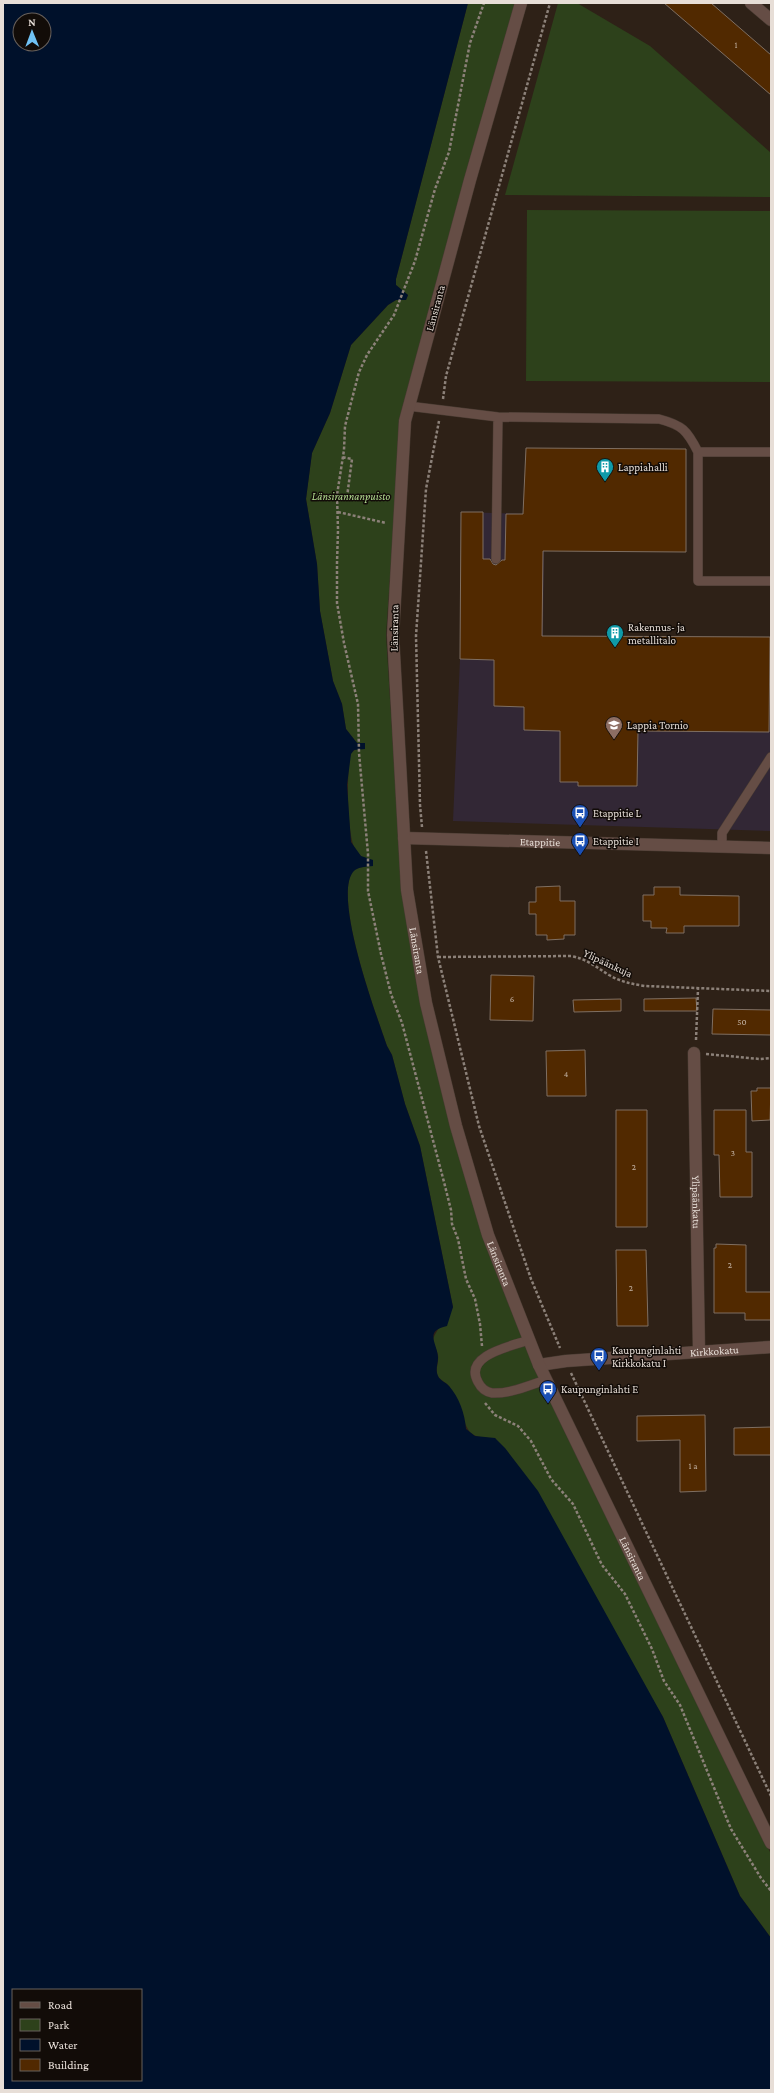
<svg xmlns="http://www.w3.org/2000/svg" width="774" height="2093" font-family="'Crimson Pro',serif">
  <style>
    .education { fill: #322735 }
    .green { fill: #2d411b }
    .water { fill: #00112b; fill-rule: evenodd }
    .building { fill: #512900; stroke: #7f6f62 }
    .lines { fill: none; stroke-linecap: round; stroke-linejoin: round }
    .service-casing { stroke: #483b32; stroke-width: 10 }
    .minor-casing { stroke: #483b32; stroke-width: 13 }
    .tertiary-casing { stroke: #483b32; stroke-width: 13 }
    .path { stroke: #8c8179; stroke-width: 2.5; stroke-dasharray: 3 2; stroke-linecap: butt }
    .service { stroke: #654d45; stroke-width: 9 }
    .minor { stroke: #654d45; stroke-width: 12 }
    .tertiary { stroke: #654d45; stroke-width: 12 }
    .labels { text-anchor: middle; dominant-baseline: central; stroke-width: 3; stroke-linejoin: round; paint-order: stroke }
    .number-label { font-size: 9px; fill: #c2b1a1 }
    .street-label { font-size: 11px; fill: #e7ded7; stroke: #120c08 }
    .poi-label { font-size: 11px; fill: #e7ded7; stroke: #120c08; text-anchor: start }
    .park-label { font-size: 11px; font-style: italic; fill: #b5de93; stroke: #120c08 }
  </style>
  <rect width="100%" height="100%" fill="#2e2117"/>
  <!-- education -->
  <path class="education" d="M461 512 523 514V551H544L543 636 771 637V831L453 821 460 659Z"/>
  <!-- green -->
  <path class="green" d="M468 3H515L401 419 386 635 402 890 421 1002 534 1367 771 1854V1938L740 1896 663 1717 495 1438C487 1438 477 1438 471 1433 467 1431 454 1397 451 1389 448 1382 439 1381 437 1374 436 1367 439 1361 438 1355 437 1350 434 1346 433 1341 433 1334 449 1314 453 1307L420 1146 405 1104 392 1055 387 1046C376 1014 333 898 353 871 358 866 367 867 373 865 367 861 359 856 355 849 347 835 346 770 351 753L364 743H357L346 729 342 704 333 681 320 611 317 564 306 499 312 453 330 413 351 345 388 305 396 300H406L408 295 396 285V279Z
    M558 3H577L650 46 771 153V197L505 195Z
    M527 210 771 211V382L526 381Z"/>
  <!-- water -->
  <path class="water" d="M3 3H468L396 279V285L408 295 406 300H396L388 305 351 345 330 413 312 453 306 499 317 564 320 611 333 681 342 704 346 729 357 743H365V749L354 750 351 754 347 785 351 842 361 856 373 860V866C367 867 358 866 353 872 333 898 376 1014 387 1046L392 1055 405 1104 420 1146 453 1307 447 1326C423 1331 438 1344 438 1358 438 1364 435 1369 438 1376 440 1381 446 1382 449 1386 459 1397 465 1414 466 1429L475 1436 495 1438 505 1448 538 1491 663 1717 740 1896 771 1938V2090H3ZM20 20H44V44H20ZM13 1990H141V2080H13Z"/>
  <!-- building -->
  <path class="building" d="M664 3H711L771 55V95Z
    M526 448 686 449V552L543 551 542 636 770 637 769 732 638 731 637 786H578V782H560V731L524 730V707L494 706V660L460 659 461 512H483V559H490L493 564 496 565 502 560H505L506 514H523Z
    M560 886V901H575V935H564V939L547 940V935H536V914H529V902H536V887Z
    M654 887H680V895L739 896V926H684V933H666L667 928H651V921H643V895H654Z
    M491 975 534 976 533 1021 490 1020Z
    M696 998 697 1011H644V999Z
    M621 999V1011L574 1012 573 1000Z
    M713 1009 771 1010V1035L712 1034Z
    M585 1050 586 1096H547L546 1051Z
    M757 1088H771L770 1120 752 1121 751 1091H757Z
    M616 1110H647V1227H616Z
    M714 1110H746V1152H752V1197H720L719 1155H714Z
    M716 1244 746 1245V1292H771V1320H745V1313H714V1248H716Z
    M616 1250H646L648 1326H617Z
    M705 1415 706 1491 680 1492V1440L637 1441V1416Z
    M771 1427V1455H734V1428Z"/>
  <g class="lines">
    <defs>
      <path id="service" d="M408 406 498 417 659 419C682 425 687 430 698 452V581H771
        M698 452H771
        M496 559 498 417
        M722 847V833L771 757
        M529 1340C512 1346 463 1355 478 1382 481 1388 486 1392 492 1393 511 1394 529 1385 546 1380"/>
      <g id="minor">
        <path d="M751 3 771 20"/>
        <path id="s1" d="M404 838 771 848"/>
        <path id="s2" d="M694 1053 699 1351"/>
        <path id="s3" d="M539 1365 566 1361 771 1347"/>
      </g>
      <g id="tertiary">
        <path id="s4" d="M521 3 470 180 405 421 393 635 407 890 426 1003 456 1126 488 1235 539 1365 771 1843"/>
      </g>
    </defs>
    <!-- service casing -->
    <use href="#service" class="service-casing"/>
    <!-- minor casing -->
    <use href="#minor" class="minor-casing"/>
    <!-- tertiary casing -->
    <use href="#tertiary" class="tertiary-casing"/>
    <!-- path -->
    <path class="path" d="M443 399 446 376 550 3
      M337 495 347 497 352 459 342 457
      M338 512 386 523
      M422 827 420 805 416 636 426 489 439 421
      M426 851 438 957 479 1126 531 1279 560 1348
      M438 957 571 956C587 959 596 967 609 975 621 982 632 984 645 986L771 991
      M696 1040 698 989
      M706 1054 760 1059 771 1058
      M482 1346 480 1324 475 1299 466 1279 458 1239 452 1224 451 1210 444 1182 402 1023 391 994 381 954 368 891V854L359 753 358 704 344 643 337 603V563L338 530 337 495 344 450 345 426 359 372 367 355 394 315 415 261 435 189 449 152 470 43 484 3
      M571 1373 771 1796
      M485 1403 495 1415 518 1426 531 1441 551 1479 573 1504 602 1565 625 1594 652 1649 664 1681 680 1705 731 1829 761 1878 771 1891"/>
    <!-- service -->
    <use href="#service" class="service"/>
    <!-- minor -->
    <use href="#minor" class="minor"/>
    <!-- tertiary -->
    <use href="#tertiary" class="tertiary"/>
  </g>
  <!-- icons -->
  <defs>
    <symbol id="building-pin" viewBox="-11 -11 22 30"><path d="M0 17L-7.5 6A9.5 9.5 0 1 1 7.5 6Z" fill="#0f9aa8" stroke="#120c08"/><path d="M-4-6H4V6H1V3H-1V6H-4ZM-2.5-4.3h1.7v1.8h-1.7ZM.8-4.3h1.7v1.8H.8ZM-2.5-1h1.7V.8h-1.7ZM.8-1h1.7V.8H.8Z" fill="#fff"/></symbol>
    <symbol id="school-pin" viewBox="-11 -11 22 30"><path d="M0 17L-7.5 6A9.5 9.5 0 1 1 7.5 6Z" fill="#8d6e63" stroke="#120c08"/><path d="M0-5L7-2L0 1L-7-2ZM-4 1L0 2.5L4 1V4Q0 6-4 4Z" fill="#fff"/></symbol>
    <symbol id="bus-pin" viewBox="-11 -11 22 30"><path d="M0 17L-7.5 6A9.5 9.5 0 1 1 7.5 6Z" fill="#1a4fb4" stroke="#120c08"/><path d="M-5-6H5V4H4V6H2V4H-2V6H-4V4H-5ZM-3.5-4V0h7V-4ZM-3.5 1.2v1.5H-2V1.2ZM2 1.2v1.5H3.5V1.2Z" fill="#fff"/></symbol>
  </defs>
  <g fill-rule="evenodd">
    <use href="#building-pin" x="595" y="457" width="20" height="27"/>
    <use href="#building-pin" x="605" y="623" width="20" height="27"/>
    <use href="#school-pin" x="604" y="715" width="20" height="27"/>
    <use href="#bus-pin" x="570" y="803" width="20" height="27"/>
    <use href="#bus-pin" x="570" y="831" width="20" height="27"/>
    <use href="#bus-pin" x="589" y="1346" width="20" height="27"/>
    <use href="#bus-pin" x="538" y="1379" width="20" height="27"/>
  </g>
  <g class="labels">
    <!-- number labels -->
    <g class="number-label">
      <text x="736" y="45">1</text>
      <text x="512" y="999">6</text>
      <text x="742" y="1022">50</text>
      <text x="566" y="1074">4</text>
      <text x="733" y="1153">3</text>
      <text x="634" y="1167">2</text>
      <text x="730" y="1265">2</text>
      <text x="631" y="1288">2</text>
      <text x="693" y="1466">1 a</text>
    </g>
    <!-- street labels -->
    <g class="street-label">
      <text transform="translate(435 308) rotate(-75)">Länsiranta</text>
      <text transform="translate(394 628) rotate(-89)">Länsiranta</text>
      <text stroke="none"><textPath href="#s1" startOffset="136">Etappitie</textPath></text>
      <text stroke="none"><textPath href="#s4" startOffset="965">Länsiranta</textPath></text>
      <text transform="translate(608 963) rotate(25)">Ylipäänkuja</text>
      <text stroke="none"><textPath href="#s2" startOffset="149">Ylipäänkatu</textPath></text>
      <text stroke="none"><textPath href="#s4" startOffset="1289">Länsiranta</textPath></text>
      <text stroke="none"><textPath href="#s3" startOffset="176">Kirkkokatu</textPath></text>
      <text stroke="none"><textPath href="#s4" startOffset="1613">Länsiranta</textPath></text>
    </g>
    <!-- poi labels -->
    <g class="poi-label">
      <text x="618" y="467">Lappiahalli</text>
      <text x="628" y="627">Rakennus- ja<tspan x="628" dy="13">metallitalo</tspan></text>
      <text x="627" y="725">Lappia Tornio</text>
      <text x="593" y="813">Etappitie L</text>
      <text x="593" y="841">Etappitie I</text>
      <text x="612" y="1350">Kaupunginlahti<tspan x="612" dy="13">Kirkkokatu I</tspan></text>
      <text x="561" y="1389">Kaupunginlahti E</text>
    </g>
    <!-- park labels -->
    <g class="park-label">
      <text x="351" y="496">Länsirannanpuisto</text>
    </g>
  </g>
  <!-- border -->
  <rect width="774" height="2093" fill="none" stroke="#e7ded7" stroke-width="8"/>
  <!-- legend -->
  <rect x="12" y="1989" width="130" height="92" fill="#120c08" stroke="#67605b"/>
  <rect x="20" y="2002" width="20" height="6" fill="#654d45" stroke="#67605b"/>
  <text x="48" y="2009" font-size="12" fill="#e7ded7">Road</text>
  <rect x="20" y="2019" width="20" height="12" fill="#2d411b" stroke="#67605b"/>
  <text x="48" y="2029" font-size="12" fill="#e7ded7">Park</text>
  <rect x="20" y="2039" width="20" height="12" fill="#00112b" stroke="#67605b"/>
  <text x="48" y="2049" font-size="12" fill="#e7ded7">Water</text>
  <rect x="20" y="2059" width="20" height="12" fill="#512900" stroke="#67605b"/>
  <text x="48" y="2069" font-size="12" fill="#e7ded7">Building</text>
  <!-- north arrow -->
  <g transform="translate(32 32) rotate(359)"><circle r="19" fill="#120c08" stroke="#67605b"/>
  <path d="M0-3L7 15L0 10L-7 15Z" fill="#70c2f4"/>
  <text y="-6" font-size="11" font-weight="bold" text-anchor="middle" fill="#e7ded7">N</text>
  </g>
</svg>
